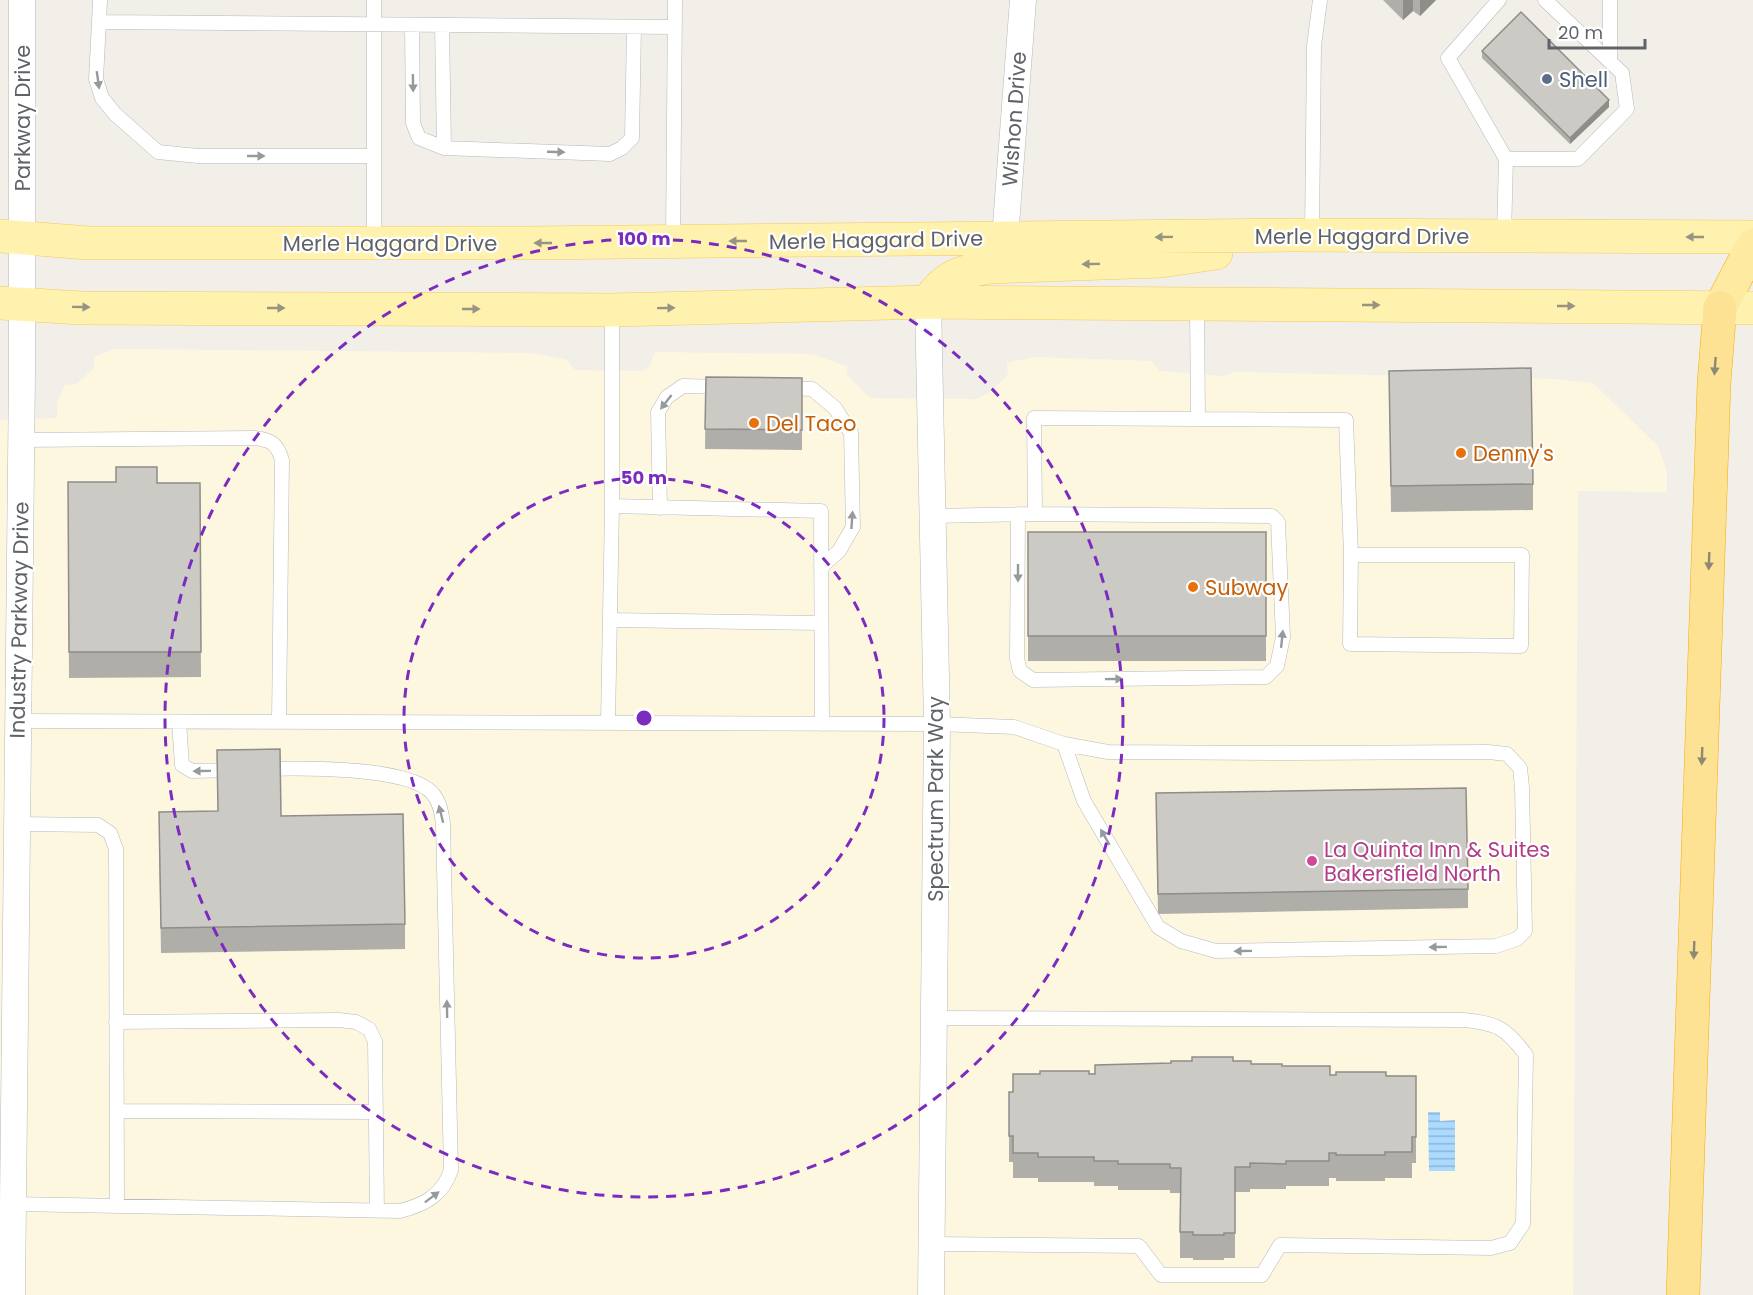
<svg xmlns="http://www.w3.org/2000/svg" width="1753" height="1295" font-family="Poppins,sans-serif">
  <style>
    .commercial { fill: #fef7e0 }
    .water { fill: url(#water-rules) }
    .lines { fill: none; stroke-linecap: round; stroke-linejoin: round }
    .service-casing { stroke: #b5b8bc; stroke-width: 15 }
    .minor-casing { stroke: #b5b8bc; stroke-width: 27 }
    .primary-casing { stroke: #f2c960; stroke-width: 34 }
    .trunk-casing { stroke: #f9ab00; stroke-width: 34 }
    .motorway-casing { stroke: #f9ab00; stroke-width: 34 }
    .service { stroke: #fff; stroke-width: 14 }
    .minor { stroke: #fff; stroke-width: 26 }
    .primary { stroke: #fff2af; stroke-width: 33 }
    .trunk { stroke: #feeaa1; stroke-width: 33 }
    .motorway { stroke: #fde293; stroke-width: 33 }
    .wall { fill: #afaea9 }
    .shaded-wall { fill: #8f8d8a }
    .building { fill: #cccac5; stroke: #8f8d8a; stroke-width: 1.5 }
    .oneway { fill: #979a9d }
    .oneway2 { fill: #979581 }
    .oneway3 { fill: #8e8975 }
    .ring { fill: none; stroke: #7b2cbf; stroke-width: 3; stroke-dasharray: 10 8 }
    .service-dot { fill: #5c6f8a; stroke: #fff; stroke-width: 2 }
    .food-dot { fill: #e8710a; stroke: #fff; stroke-width: 2 }
    .hotel-dot { fill: #d1479c; stroke: #fff; stroke-width: 2 }
    .labels { text-anchor: middle; dominant-baseline: central; stroke-width: 4.5; stroke-linejoin: round; paint-order: stroke }
    .service-label { font-size: 21px; fill: #4e5e75; stroke: #fff; text-anchor: start }
    .street-label { font-size: 21px; fill: #5f6368; stroke: #fff }
    .food-label { font-size: 21px; fill: #c56008; stroke: #fff; text-anchor: start }
    .hotel-label { font-size: 21px; fill: #b23c85; stroke: #fff; text-anchor: start }
    .centre { fill: #7b2cbf; stroke: #fff; stroke-width: 3 }
    .ring-label { font-size: 18px; text-anchor: middle; font-weight: bold; fill: #7b2cbf; stroke: #fff; stroke-width: 4.5; stroke-linejoin: round; paint-order: stroke }
  </style>
  <defs>
    <pattern id="water-rules" width="6" height="5" patternUnits="userSpaceOnUse" patternTransform="scale(1.5)"><rect width="6" height="5" fill="#aadaff"/><path d="M0 2.5h6" fill="none" stroke="#8eb4d2"/></pattern>
  </defs>
  <rect width="100%" height="100%" fill="#f1efe8"/>
  <!-- commercial -->
  <path class="commercial" d="M115 349 531 353 567 360 575 370 643 371 649 367 655 352 812 354 847 366V375L870 398 976 399 987 394 1008 375 1007 363 1034 357 1151 361 1160 371 1222 376 1235 372 1553 379 1593 383 1658 446 1667 472V492L1578 491 1573 1295H0V420L57 418V402L65 385 76 384 94 368V357Z"/>
  <!-- water -->
  <path class="water" d="M1428 1112H1440V1121L1455 1120V1171H1429Z"/>
  <g class="lines">
    <defs>
      <path id="service" d="M100 0 99 22 675 27
        M1499 0 1448 58 1506 159 1504 236
        M1610 0V61
        M99 22 96 79 102 98 115 114 158 152 198 156H374
        M412 25 413 123 419 138 444 148 610 154 622 148 632 138 634 27
        M442 25 444 148
        M1506 159H1578L1627 109 1622 73 1545 0
        M1312 235 1314 46 1320 0
        M374 242V0
        M673 242 675 0
        M786 388 812 389 835 408 851 433 853 527 839 551 821 567
        M1198 419 1346 420 1351 555 1350 644 1521 646 1522 555H1351
        M21 440 254 438C271 440 277 443 282 460L279 722
        M612 506 821 511 822 724
        M660 508 658 412 667 397 683 386 725 387
        M1018 514 1017 659 1020 671 1033 680 1266 677 1277 666 1283 637 1278 522 1272 516 1035 514
        M933 516 1035 514 1034 418 1198 419 1197 304
        M610 620 821 623
        M18 721 937 724 1014 727 1064 744 1108 752 1290 753 1488 752 1507 754 1520 768 1522 787 1525 931 1517 939 1496 946 1216 951 1181 941 1158 927 1084 801 1064 744
        M179 722 182 765 192 771 234 770
        M608 723 612 506V310
        M17 824 98 825 110 833 116 849 117 1206
        M116 1022 339 1020 356 1022 369 1029 375 1041 377 1211
        M117 1111 376 1112
        M13 1204 400 1211C424 1205 443 1195 451 1170L443 824C442 814 440 802 433 794 410 766 297 768 262 769
        M932 1244 1139 1246 1161 1275H1262L1280 1245 1491 1248 1510 1243 1523 1224 1526 1055C1506 1028 1497 1023 1464 1020L934 1018"/>
      <path id="minor" d="M1005 238 1023 0
        M928 302 937 724 931 1295
        M12 1295 22 372V0"/>
      <path id="primary" d="M0 236 88 243H530L1293 235 1753 237
        M928 302C944 276 960 272 989 267L1161 261 1216 253
        M0 303 81 308 612 310 928 302 1753 308"/>
      <path id="trunk" d="M1720 308 1753 245"/>
      <path id="motorway" d="M1683 1295 1714 383 1720 308"/>
    </defs>
    <!-- service casing -->
    <use href="#service" class="service-casing"/>
    <!-- minor casing -->
    <use href="#minor" class="minor-casing"/>
    <!-- primary casing -->
    <use href="#primary" class="primary-casing"/>
    <!-- trunk casing -->
    <use href="#trunk" class="trunk-casing"/>
    <!-- motorway casing -->
    <use href="#motorway" class="motorway-casing"/>
    <!-- service -->
    <use href="#service" class="service"/>
    <!-- minor -->
    <use href="#minor" class="minor"/>
    <!-- primary -->
    <use href="#primary" class="primary"/>
    <!-- trunk -->
    <use href="#trunk" class="trunk"/>
    <!-- motorway -->
    <use href="#motorway" class="motorway"/>
  </g>
  <!-- wall -->
  <path class="wall" d="M1383 0H1436L1420 16 1413 11 1403 20Z
    M1482 51 1609 107 1570 144 1482 58Z
    M1389 371 1533 484V510L1391 512Z
    M706 377 802 378V450L705 449Z
    M68 482 200 483 201 677 69 678Z
    M1028 532H1266V661H1028Z
    M217 750 281 816 405 924V949L161 953 159 837 218 811Z
    M1156 793 1468 889V908L1158 914Z
    M1233 1061 1251 1064 1282 1066 1330 1075 1416 1076V1163H1412V1178H1385V1181H1336V1178H1329V1186H1286V1189H1250V1192H1235V1258H1224V1260H1193V1258H1180V1193H1170V1190H1118V1186H1094V1182H1038V1178H1013V1162H1009V1092H1013L1089 1074Z"/>
  <!-- shaded-wall -->
  <path class="shaded-wall" d="M1404 0H1413V11L1403 20V1Z
    M1420 0H1436L1420 16Z
    M1609 100V107L1570 144V138Z"/>
  <!-- building -->
  <path class="building" d="M1521 12 1609 100 1570 138 1482 51Z
    M1531 368 1533 484 1391 486 1389 371Z
    M706 377 802 378V430L705 429Z
    M116 467H157V483H200L201 652H69L68 482H116Z
    M1028 532H1266V636H1028Z
    M280 749 281 816 403 814 405 924 161 928 159 812 218 811 217 750Z
    M1466 788 1468 889 1158 894 1156 793Z
    M1192 1057H1233V1061H1251V1064H1282V1066H1330V1075H1336V1072H1386V1076H1416V1137H1412V1152H1385V1155H1336V1153H1329V1161H1286V1164L1250 1163V1167H1235V1233H1224V1235H1193V1232H1180L1181 1168H1170V1164H1118V1161H1094V1157H1038V1153H1013V1136H1009V1092H1013V1074H1040V1071H1089V1074H1095V1065L1171 1063V1061H1192Z"/>
  <!-- one-way arrows -->
  <defs><path id="oneway-solid" d="M-6-.8H1V-3.2L6.5 0L1 3.2V.8H-6Z" transform="scale(1.5)"/></defs>
  <g class="oneway">
    <use href="#oneway-solid" transform="translate(98 80) rotate(82)"/>
    <use href="#oneway-solid" transform="translate(413 83) rotate(89)"/>
    <use href="#oneway-solid" transform="translate(556 152) rotate(2)"/>
    <use href="#oneway-solid" transform="translate(256 156)"/>
    <use href="#oneway-solid" transform="translate(666 402) rotate(128)"/>
    <use href="#oneway-solid" transform="translate(852 520) rotate(-86)"/>
    <use href="#oneway-solid" transform="translate(1018 573) rotate(90)"/>
    <use href="#oneway-solid" transform="translate(1282 639) rotate(-84)"/>
    <use href="#oneway-solid" transform="translate(1114 679) rotate(-1)"/>
    <use href="#oneway-solid" transform="translate(202 771) rotate(179)"/>
    <use href="#oneway-solid" transform="translate(441 814) rotate(-104)"/>
    <use href="#oneway-solid" transform="translate(1105 837) rotate(-120)"/>
    <use href="#oneway-solid" transform="translate(1438 947) rotate(179)"/>
    <use href="#oneway-solid" transform="translate(1243 951) rotate(179)"/>
    <use href="#oneway-solid" transform="translate(447 1009) rotate(-91)"/>
    <use href="#oneway-solid" transform="translate(432 1197) rotate(-37)"/>
  </g>
  <g class="oneway2">
    <use href="#oneway-solid" transform="translate(1164 237) rotate(179)"/>
    <use href="#oneway-solid" transform="translate(1695 237) rotate(-180)"/>
    <use href="#oneway-solid" transform="translate(738 241) rotate(180)"/>
    <use href="#oneway-solid" transform="translate(543 243) rotate(180)"/>
    <use href="#oneway-solid" transform="translate(1091 264) rotate(179)"/>
    <use href="#oneway-solid" transform="translate(1371 305)"/>
    <use href="#oneway-solid" transform="translate(1566 306)"/>
    <use href="#oneway-solid" transform="translate(81 307) rotate(1)"/>
    <use href="#oneway-solid" transform="translate(276 308)"/>
    <use href="#oneway-solid" transform="translate(666 308) rotate(-1)"/>
    <use href="#oneway-solid" transform="translate(471 309)"/>
  </g>
  <g class="oneway3">
    <use href="#oneway-solid" transform="translate(1715 366) rotate(94)"/>
    <use href="#oneway-solid" transform="translate(1709 561) rotate(92)"/>
    <use href="#oneway-solid" transform="translate(1702 756) rotate(92)"/>
    <use href="#oneway-solid" transform="translate(1694 950) rotate(92)"/>
  </g>
  <!-- distance rings -->
  <g class="ring">
    <circle cx="644" cy="718" r="240"/>
    <circle cx="644" cy="718" r="479"/>
  </g>
  <!-- markers -->
  <circle class="service-dot" cx="1547" cy="79" r="6"/>
  <g class="food-dot">
    <circle cx="754" cy="423" r="6"/>
    <circle cx="1461" cy="453" r="6"/>
    <circle cx="1193" cy="587" r="6"/>
  </g>
  <circle class="hotel-dot" cx="1312" cy="861" r="6"/>
  <g class="labels">
    <!-- service labels -->
    <g class="service-label">
      <text x="1559" y="79">Shell</text>
    </g>
    <!-- street labels -->
    <g class="street-label">
      <text transform="translate(22 118) rotate(-90)">Parkway Drive</text>
      <text transform="translate(1014 119) rotate(-86)">Wishon Drive</text>
      <text x="1362" y="236">Merle Haggard Drive</text>
      <text transform="translate(876 240) rotate(-1)">Merle Haggard Drive</text>
      <text x="390" y="243">Merle Haggard Drive</text>
      <text transform="translate(19 620) rotate(-89)">Industry Parkway Drive</text>
      <text transform="translate(935 799) rotate(-90)">Spectrum Park Way</text>
    </g>
    <!-- food labels -->
    <g class="food-label">
      <text x="766" y="423">Del Taco</text>
      <text x="1473" y="453">Denny's</text>
      <text x="1205" y="587">Subway</text>
    </g>
    <!-- hotel labels -->
    <g class="hotel-label">
      <text x="1324" y="849">La Quinta Inn &amp; Suites<tspan x="1324" dy="24">Bakersfield North</tspan></text>
    </g>
  </g>
  <circle cx="644" cy="718" r="9" class="centre"/>
  <g class="ring-label">
    <text x="644" y="245">100 m</text>
    <text x="644" y="484">50 m</text>
  </g>
  <!-- scale -->
  <path d="M1549 39v9h96v-9" fill="none" stroke="#5f6368" stroke-width="3"/>
  <text x="1558" y="39" font-size="18" fill="#5f6368" stroke="#ffffff" stroke-width="4.5" paint-order="stroke">20 m</text>
</svg>
